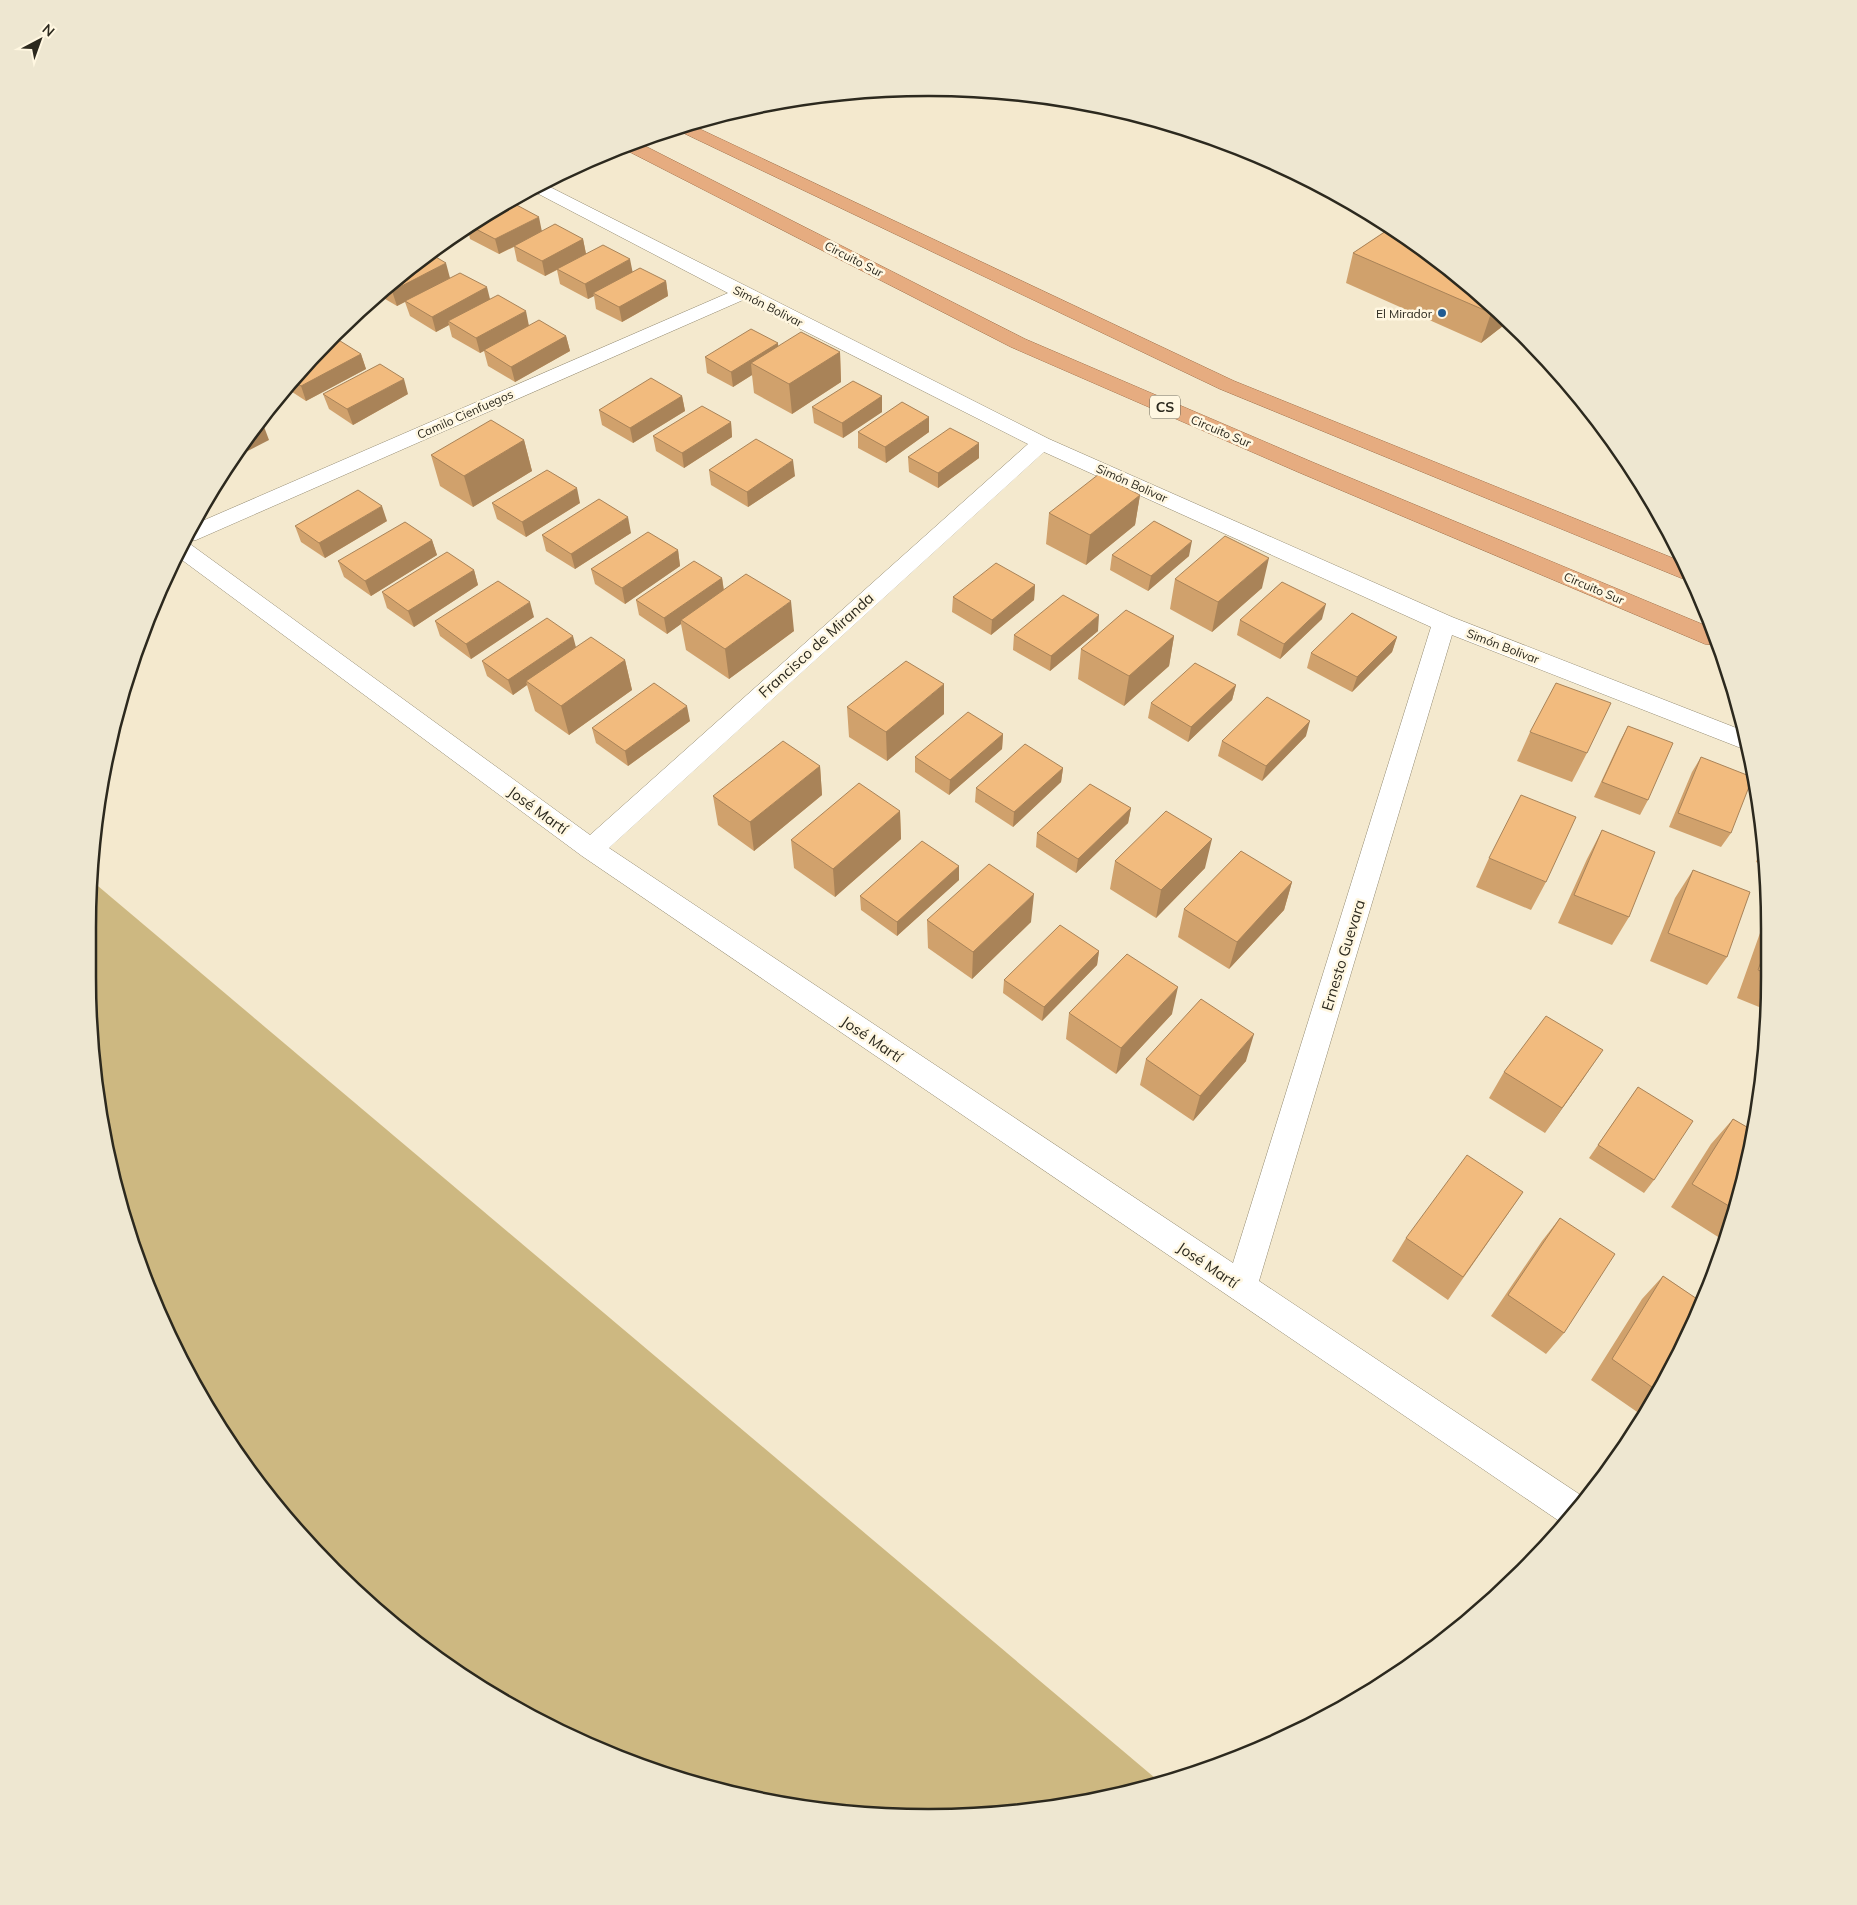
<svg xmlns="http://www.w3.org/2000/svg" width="1857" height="1905" font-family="Mulish,sans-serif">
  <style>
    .green { fill: #cdb881 }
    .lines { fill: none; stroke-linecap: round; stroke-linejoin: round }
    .minor-casing { stroke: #938a71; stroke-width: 1 }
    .trunk-casing { stroke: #a0714a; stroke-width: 1 }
    .minor { fill: #fff; fill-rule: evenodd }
    .trunk { fill: #e6ac80; fill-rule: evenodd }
    .wall { fill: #d0a16c }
    .shaded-wall { fill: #a98358 }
    .building { fill: #f2bb7e; stroke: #a98358 }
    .poi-dot { fill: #205c93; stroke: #fff7e1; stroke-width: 2 }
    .labels { text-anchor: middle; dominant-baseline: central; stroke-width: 5; stroke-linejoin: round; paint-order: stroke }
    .far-street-label { font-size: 12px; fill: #2c291e; stroke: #fff7e1 }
    .far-poi-label { font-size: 12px; fill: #2c291e; stroke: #fff7e1; text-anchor: end }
    .shield { fill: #fff7e1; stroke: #6b6758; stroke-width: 1 }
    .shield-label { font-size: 14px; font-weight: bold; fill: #2c291e }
    .street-label { font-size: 15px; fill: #2c291e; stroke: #fff7e1 }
    .rim { fill: none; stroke: #2c291e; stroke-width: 2.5 }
  </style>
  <rect width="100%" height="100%" fill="#f4e9ce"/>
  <!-- green -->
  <path class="green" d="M92 881 1161 1783 1146 1789 983 1816 818 1810 711 1789 607 1754 462 1676 334 1571 229 1444 152 1299 104 1141 88 977Z"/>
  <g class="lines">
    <defs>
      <path id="minor" d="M542 183 1049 439 1452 617 1744 731 1746 750 1452 635 1259 1281 1585 1498 1565 1525 582 856 178 557 185 542 190 544 590 835 1028 444 743 300 196 540 185 541 193 525 728 293 531 190ZM1044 452 1431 627 1233 1263 609 848Z"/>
      <path id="trunk" d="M689 124 1234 381 1685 563 1692 580 1681 578 1220 389 675 129Z
        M639 143 1025 339 1312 462 1709 627 1716 645 1705 644 1298 472 1011 347 624 149Z"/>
    </defs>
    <!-- minor casing -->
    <use href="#minor" class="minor-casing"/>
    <!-- trunk casing -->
    <use href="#trunk" class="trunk-casing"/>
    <!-- minor -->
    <use href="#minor" class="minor"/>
    <!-- trunk -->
    <use href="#trunk" class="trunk"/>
  </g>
  <!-- wall -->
  <path class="wall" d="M511 202 542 231 583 239 586 254 633 272 666 281 668 296 622 322 596 309 594 296 588 299 560 284 557 270 545 276 517 261 514 247 499 254 470 239 468 229Z
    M1389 229 1508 322 1481 343 1346 283 1353 253Z
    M417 261 450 278 490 299 529 325 566 336 570 351 515 382 488 366 484 351 480 353 452 337 449 325 436 332 410 316 405 302 397 306 380 296Z
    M778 343V346L840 352 841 382 792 414 754 393 752 375 733 387 707 373 705 357Z
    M361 354 366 369 306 401 286 388 296 374Z
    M323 394H408L353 425 329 409Z
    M682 396 685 411 633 443 602 425 599 410Z
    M882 396V412L843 438 814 423 812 407Z
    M731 422 732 437 684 468 656 451 653 436Z
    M858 432H929L886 463 858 448Z
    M524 440 532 471 473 507 440 486 431 455Z
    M908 457 979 458 938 488 909 472Z
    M709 470 795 476 748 507 711 485Z
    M1140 495 1135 525 1086 565 1046 544 1049 513Z
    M492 503H580L526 537 497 519Z
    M387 521 325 558 301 542 295 526Z
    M631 533 575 569 546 551 542 535Z
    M432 540 437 555 371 596 344 577 338 561Z
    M678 550 680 566 625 604 595 584 591 569Z
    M1112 555 1189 556 1148 591 1110 570Z
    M474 570 478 585 414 627 387 608 382 592Z
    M722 578 724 590 794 631 729 679 686 650 681 624 667 634 639 615 636 600Z
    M1175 579 1262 588 1212 632 1170 609Z
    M1035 585 1034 600 991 635 952 612 953 597Z
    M534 617 471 659 440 636 435 621Z
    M1322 619 1280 659 1237 635 1240 620Z
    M1098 631 1050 671 1013 650 1014 635Z
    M1174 636 1169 666 1124 706 1078 679 1081 649Z
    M1397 637 1392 652 1352 692 1307 668 1311 653Z
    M576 647 625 660 632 690 569 735 535 711 527 685 513 695 487 676 482 661Z
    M1236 685 1232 700 1188 742 1148 718 1151 703Z
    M847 707 944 714 887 761 849 737Z
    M690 721 628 766 596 743 592 728Z
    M1628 726 1648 800 1640 815 1594 797 1620 741Z
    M1530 732 1587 753 1572 782 1517 761Z
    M1003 734 1002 749 949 795 915 772V757Z
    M1306 736 1262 781 1218 756 1222 741Z
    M1701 757 1731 833 1721 847 1669 827 1692 772Z
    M820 766 822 795 754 851 718 825 713 796Z
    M1063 768 1061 782 1013 827 975 802 976 788Z
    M1131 808 1128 823 1076 873 1036 847 1037 833Z
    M900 811 901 839 835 897 794 868 791 840Z
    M1602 830 1629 917 1612 945 1558 923 1587 859Z
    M1763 843 1766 866 1756 862Z
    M1489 858 1546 882 1531 910 1476 887Z
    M1115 861 1205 868 1156 918 1110 889Z
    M959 866V880L897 936 861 910 860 896Z
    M1693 870 1727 957 1707 985 1650 961 1675 898Z
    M1292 882 1284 910 1229 969 1178 937 1184 909Z
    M927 920 1031 922 972 979 928 948Z
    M1766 925 1764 1009 1737 998 1760 933Z
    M1099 951 1097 965 1042 1021 1003 993 1004 980Z
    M1069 1013 1172 1014 1116 1074 1066 1039Z
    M1146 1059 1246 1061 1193 1121 1140 1085Z
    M1504 1072 1585 1076 1545 1133 1489 1098Z
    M1638 1087 1654 1180 1644 1193 1589 1158Z
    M1733 1119 1752 1130 1726 1242 1671 1207 1711 1144Z
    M1523 1192 1448 1300 1392 1261 1406 1238Z
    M1560 1218 1564 1333 1546 1354 1491 1316 1542 1241Z
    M1663 1276 1700 1301 1657 1397 1643 1416 1591 1380 1642 1299Z"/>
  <!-- shaded-wall -->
  <path class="shaded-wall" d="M539 217 542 232 499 254 495 239Z
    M583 239 586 254 545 276 542 261Z
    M630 259 633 274 593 293 594 296 588 299 585 284Z
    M446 263 450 278 397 306 392 291Z
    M666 281 668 296 622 322 619 307Z
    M487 287 491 303 448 321 449 325 436 332 432 317Z
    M1495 309 1508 322 1481 343 1491 313Z
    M526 311 529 326 480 353 476 338Z
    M566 336 570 351 515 382 511 367Z
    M778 343 779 358 751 363 752 375 733 387 731 372Z
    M840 352 841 382 792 414 789 384Z
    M361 354 366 369 306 401 301 386Z
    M404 379 408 394 353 425 347 409Z
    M682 396 685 411 633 443 630 428Z
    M882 396V412L843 438 842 423Z
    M929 417V432L886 463 885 447Z
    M731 422 732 437 684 468 682 453Z
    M263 424 269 440 236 457 258 427Z
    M524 440 532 471 473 507 464 476Z
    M979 443V458L938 488V473Z
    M793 460 795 476 748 507 747 492Z
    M577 488 580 503 526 537 522 522Z
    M1140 495 1135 525 1086 565 1090 535Z
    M382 506 387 521 325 558 319 543Z
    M628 517 631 533 575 569 571 554Z
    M432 540 437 555 371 596 365 581Z
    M1192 541 1189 556 1148 591 1151 576Z
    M678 550 680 566 625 604 622 588Z
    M1269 558 1262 588 1212 632 1218 602Z
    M474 570 478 585 414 627 408 611Z
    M722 578 724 593 681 620V624L667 634 664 618Z
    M1035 585 1034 600 991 635 992 620Z
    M791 601 794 631 729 679 725 649Z
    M530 602 534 617 471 659 466 644Z
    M1326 604 1322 619 1280 659 1284 644Z
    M1099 615 1098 631 1050 671 1051 656Z
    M573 636 577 651 526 681 527 685 513 695 508 680Z
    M1174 636 1169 666 1124 706 1129 676Z
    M1397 637 1392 652 1352 692 1357 677Z
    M625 660 632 690 569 735 561 706Z
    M944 684V714L887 761 886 732Z
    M1236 685 1232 700 1188 742 1191 727Z
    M687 706 690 721 628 766 625 751Z
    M1310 721 1306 736 1262 781 1266 766Z
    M1003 734 1002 749 949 795 950 780Z
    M820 766 822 795 754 851 750 822Z
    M1063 768 1061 782 1013 827 1014 812Z
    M1131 808 1128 823 1076 873 1078 859Z
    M900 811 901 839 835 897 833 869Z
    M1212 839 1205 868 1156 918 1161 890Z
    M959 866V880L897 936V922Z
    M1292 882 1284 910 1229 969 1237 942Z
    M1034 894 1031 922 972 979 973 952Z
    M1099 951 1097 965 1042 1021 1044 1007Z
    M1178 987 1172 1014 1116 1074 1121 1048Z
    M1254 1034 1246 1061 1193 1121 1200 1096Z
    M1603 1050 1585 1076 1545 1133 1562 1108Z"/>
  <!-- building -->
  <path class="building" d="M511 202 539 217 495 239 472 227Z
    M555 224 583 239 542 261 514 246Z
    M1389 229 1483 296 1495 309 1491 313 1353 253Z
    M603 245 630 259 585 284 557 269Z
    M429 253 446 263 392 291 388 288 417 261Z
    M640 268 666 281 619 307 593 293Z
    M460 273 487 287 432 317 405 301Z
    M498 295 526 311 476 338 448 321Z
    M539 320 566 336 511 367 484 350Z
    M751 329 778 343 731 372 705 357Z
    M801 332 840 352 789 384 751 363Z
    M337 339 361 354 301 386 292 380 296 374 329 343Z
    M380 364 404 379 347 409 323 394Z
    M651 378 682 396 630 428 599 410Z
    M853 381 882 396 842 423 812 407Z
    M902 402 929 417 885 447 858 432Z
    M702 406 731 422 682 453 653 436Z
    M491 420 524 440 464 476 431 455Z
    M950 428 979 443 938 473 908 457Z
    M756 439 793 460 747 492 709 470Z
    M547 470 577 488 522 522 492 503Z
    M1099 474 1140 495 1090 535 1049 513Z
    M358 490 382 506 319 543 295 526Z
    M599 499 628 517 571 554 542 535Z
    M1154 521 1192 541 1151 576 1112 555Z
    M405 522 432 540 365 581 338 561Z
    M648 532 678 550 622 588 591 569Z
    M1225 536 1269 558 1218 602 1175 579Z
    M447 552 474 570 408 611 382 592Z
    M694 561 722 578 664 618 636 600Z
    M996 563 1035 585 992 620 953 597Z
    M746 574 791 601 725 649 681 620Z
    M498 581 530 602 466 644 435 621Z
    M1282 582 1326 604 1284 644 1240 620Z
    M1063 595 1099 615 1051 656 1014 635Z
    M1126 610 1174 636 1129 676 1081 649Z
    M1352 613 1397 637 1357 677 1311 653Z
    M547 618 573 636 508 680 482 661Z
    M591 637 625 660 561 706 526 681Z
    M906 661 944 684 886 732 847 707Z
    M1195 663 1236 685 1191 727 1151 703Z
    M654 683 687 706 625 751 592 728Z
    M1556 683 1611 703 1587 753 1530 732Z
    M1267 697 1310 721 1266 766 1222 741Z
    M968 712 1003 734 950 780 915 757Z
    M1628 726 1673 743 1648 800 1602 782Z
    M783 741 820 766 750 822 713 796Z
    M1025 744 1063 768 1014 812 976 788Z
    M1701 757 1752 777V779L1731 833 1678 813Z
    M859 783 900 811 833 869 791 840Z
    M1090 784 1131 808 1078 859 1037 833Z
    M1521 795 1576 817 1546 882 1489 858Z
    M1166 811 1212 839 1161 890 1115 861Z
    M1602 830 1655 852 1629 917 1574 895Z
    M922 841 959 866 897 922 860 896Z
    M1241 851 1292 882 1237 942 1184 909Z
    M989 864 1034 894 973 952 927 920Z
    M1693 870 1750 892 1727 957 1668 933Z
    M1060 925 1099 951 1044 1007 1004 980Z
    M1766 948 1765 973 1758 970Z
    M1127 954 1178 987 1121 1048 1069 1013Z
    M1201 999 1254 1034 1200 1096 1146 1059Z
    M1546 1016 1603 1050 1562 1108 1504 1072Z
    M1638 1087 1693 1121 1654 1180 1598 1145Z
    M1733 1119 1752 1130 1734 1209 1692 1184Z
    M1467 1155 1523 1192 1463 1277 1406 1238Z
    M1560 1218 1615 1254 1564 1333 1508 1295Z
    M1663 1276 1700 1301 1659 1392 1612 1359Z"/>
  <!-- markers -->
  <circle class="poi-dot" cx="1442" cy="313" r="5"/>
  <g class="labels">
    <!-- far-street labels -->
    <g class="far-street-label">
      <text transform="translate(854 259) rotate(27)">Circuito Sur</text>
      <text transform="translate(768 306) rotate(27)">Simón Bolivar</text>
      <text transform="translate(465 414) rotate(-24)">Camilo Cienfuegos</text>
      <text transform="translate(1221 431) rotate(23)">Circuito Sur</text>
      <text transform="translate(1132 483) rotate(24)">Simón Bolivar</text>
      <text transform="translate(1594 588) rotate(23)">Circuito Sur</text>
      <text transform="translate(1503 646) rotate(21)">Simón Bolivar</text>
    </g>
    <!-- far-poi labels -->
    <g class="far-poi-label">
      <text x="1432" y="313">El Mirador</text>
    </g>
    <!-- shield labels -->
    <rect class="shield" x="1150" y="395.5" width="30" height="23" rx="4"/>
    <g class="shield-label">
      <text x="1165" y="407">CS</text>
    </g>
    <!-- street labels -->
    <g class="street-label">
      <text transform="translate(816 645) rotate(-42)">Francisco de Miranda</text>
      <text transform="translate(538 810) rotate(36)">José Martí</text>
      <text transform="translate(1343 955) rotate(-73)">Ernesto Guevara</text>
      <text transform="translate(872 1039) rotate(34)">José Martí</text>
      <text transform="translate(1208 1265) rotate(34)">José Martí</text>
    </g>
  </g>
  <!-- crop -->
  <path d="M0 0H1857V1905H0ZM928 96H929A832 832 0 0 1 1761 928V977A832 832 0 0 1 929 1809H928A832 832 0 0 1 96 977V928A832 832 0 0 1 928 96Z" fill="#eee7d1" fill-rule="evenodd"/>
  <path class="rim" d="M928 96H929A832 832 0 0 1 1761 928V977A832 832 0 0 1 929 1809H928A832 832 0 0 1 96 977V928A832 832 0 0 1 928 96Z"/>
  <!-- north arrow -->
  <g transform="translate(40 40) rotate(41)" stroke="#fff7e1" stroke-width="4" paint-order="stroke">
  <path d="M0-4L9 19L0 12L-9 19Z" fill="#2c291e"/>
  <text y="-8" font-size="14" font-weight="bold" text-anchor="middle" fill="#2c291e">N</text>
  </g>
</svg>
